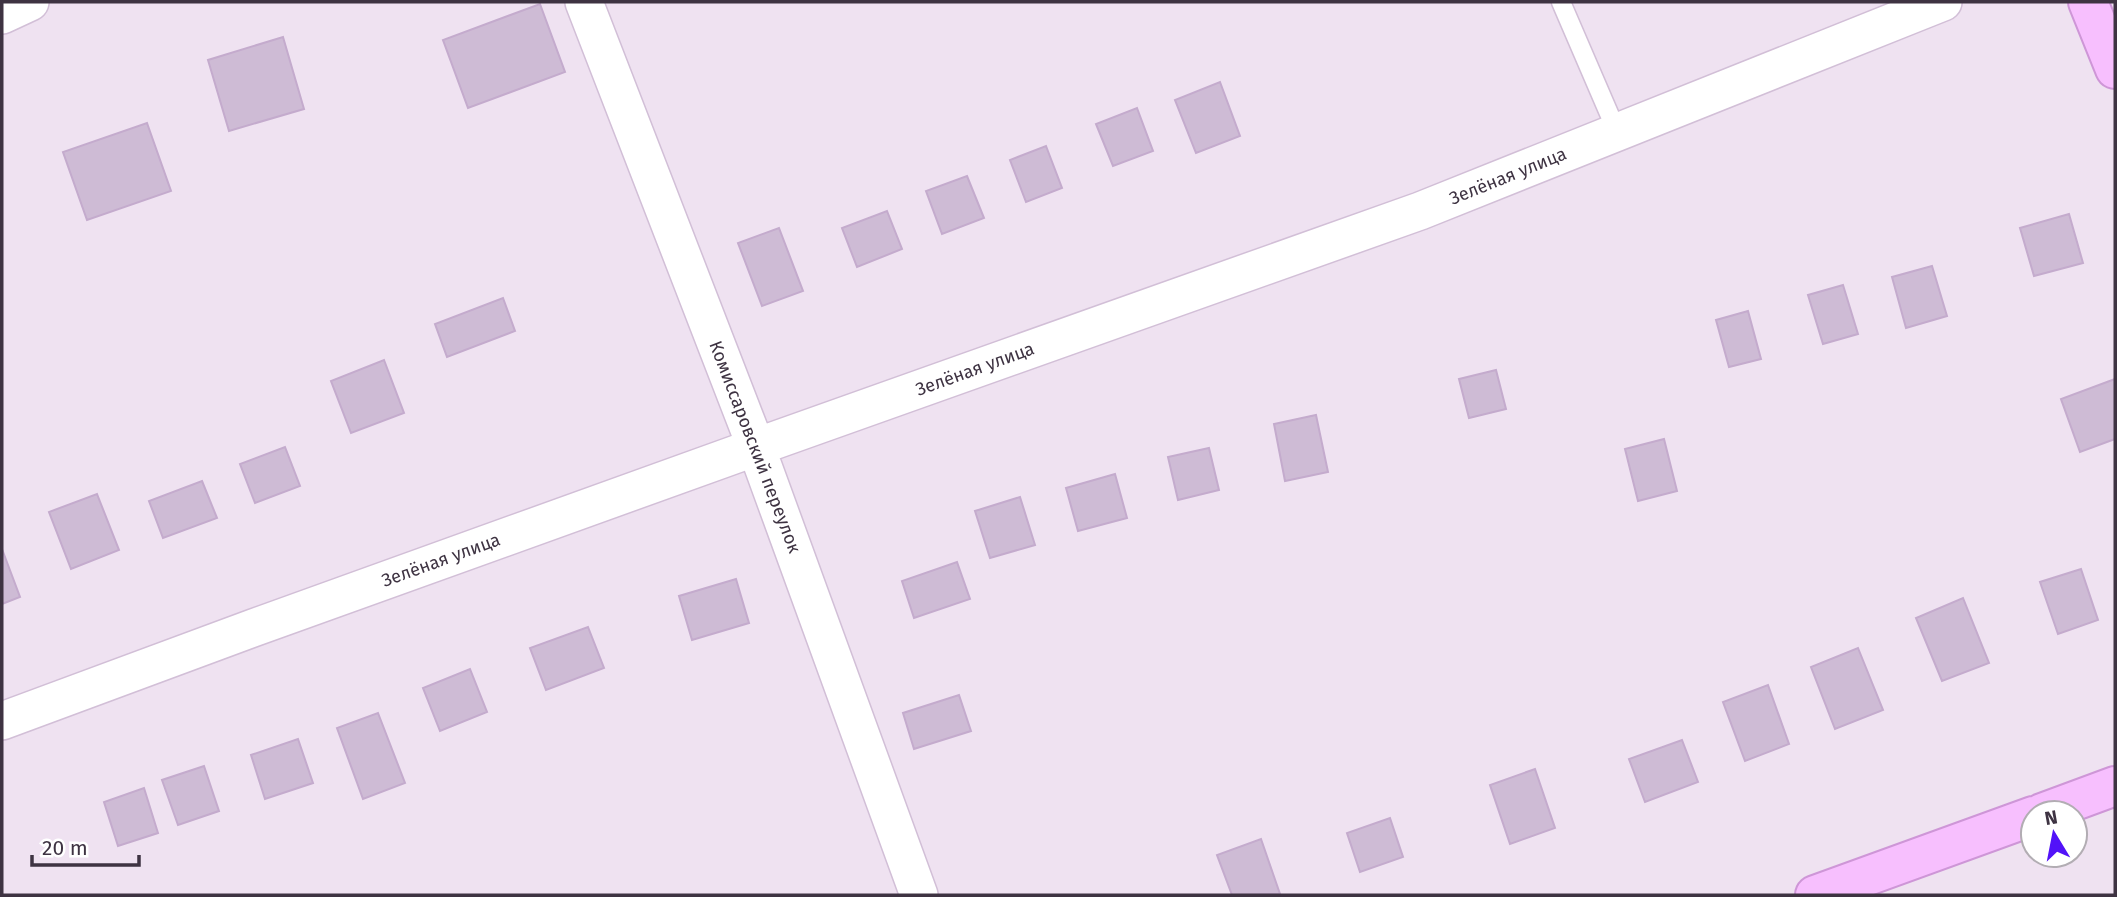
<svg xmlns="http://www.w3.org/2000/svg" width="2117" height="897" font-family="'Fira Sans',sans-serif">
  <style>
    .building { fill: #cebbd5; stroke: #c4abcd; stroke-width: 2 }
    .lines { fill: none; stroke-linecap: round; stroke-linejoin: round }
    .lane-casing { stroke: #d2bfd7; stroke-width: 21 }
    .street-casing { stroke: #d2bfd7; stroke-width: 40 }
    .secondary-casing { stroke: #ce96d7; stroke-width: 42 }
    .lane { stroke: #fff; stroke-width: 18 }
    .street { stroke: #fff; stroke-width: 37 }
    .secondary { stroke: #f7bffe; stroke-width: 38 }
    .labels { text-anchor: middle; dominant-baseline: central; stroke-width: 5; stroke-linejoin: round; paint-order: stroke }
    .street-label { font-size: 18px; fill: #3e3342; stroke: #fff }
  </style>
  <rect width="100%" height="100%" fill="#efe2f1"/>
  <!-- building -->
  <path class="building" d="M540 4 565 72 468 108 443 40Z
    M283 37 304 109 229 131 208 60Z
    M1220 82 1240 136 1196 153 1175 100Z
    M1137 108 1153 151 1113 166 1096 124Z
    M147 123 171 191 87 220 63 152Z
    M1046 146 1062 188 1026 202 1010 160Z
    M967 176 984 218 942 234 926 191Z
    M887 211 902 249 857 267 842 228Z
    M2069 214 2083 263 2034 276 2020 228Z
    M779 228 803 291 762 306 738 243Z
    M1932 266 1947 316 1906 328 1892 277Z
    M1843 285 1858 334 1823 344 1808 295Z
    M503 298 515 331 447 357 435 324Z
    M1748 311 1761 359 1729 367 1716 320Z
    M384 360 404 413 351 433 331 381Z
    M1496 370 1506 409 1469 418 1459 379Z
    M2115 379V439L2080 452 2061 399Z
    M1316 415 1328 472 1285 481 1274 424Z
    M1664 439 1677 491 1638 501 1625 449Z
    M285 447 300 486 255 503 240 464Z
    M1209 448 1219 490 1178 500 1168 457Z
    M1115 474 1127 518 1078 531 1066 488Z
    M202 481 217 518 163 538 149 501Z
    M97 494 119 550 71 569 49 512Z
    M1020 497 1035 545 990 558 975 511Z
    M2 549 20 597 2 604Z
    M957 562 970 599 914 618 902 581Z
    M2081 569 2098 620 2058 634 2040 582Z
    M736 579 749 623 692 640 679 596Z
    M1963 598 1989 663 1942 681 1916 618Z
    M588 627 604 668 546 690 530 648Z
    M1858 648 1883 710 1835 729 1811 667Z
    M470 669 487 712 440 731 423 688Z
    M1768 685 1789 744 1745 761 1723 702Z
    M959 695 971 731 914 749 903 713Z
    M378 713 405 783 363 799 337 728Z
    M298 739 313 783 265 799 251 755Z
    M1682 740 1698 782 1645 802 1629 759Z
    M204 766 219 811 178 825 162 780Z
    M1535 769 1555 828 1510 844 1490 785Z
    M144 788 158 833 118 846 104 802Z
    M1390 818 1403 857 1360 872 1347 833Z
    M1261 839 1280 894 1232 895 1217 855Z"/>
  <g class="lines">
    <defs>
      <path id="lane" d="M1561 2 1617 132"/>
      <path id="street" d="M584 2 756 447 919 895
        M2 15 30 2
        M2 721 253 628 756 447 1420 211 1943 2"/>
      <path id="secondary" d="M2088 2 2115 69
        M2042 813 2115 786
        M1815 895 2033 816"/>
    </defs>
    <!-- lane casing -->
    <use href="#lane" class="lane-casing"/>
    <!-- street casing -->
    <use href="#street" class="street-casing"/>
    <!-- secondary casing -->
    <use href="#secondary" class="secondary-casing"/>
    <!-- lane -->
    <use href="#lane" class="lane"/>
    <!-- street -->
    <use href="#street" class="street"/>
    <!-- secondary -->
    <use href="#secondary" class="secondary"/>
  </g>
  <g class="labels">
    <!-- street labels -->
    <g class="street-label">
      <text transform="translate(1508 176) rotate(-22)">Зелёная улица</text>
      <text transform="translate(975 369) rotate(-20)">Зелёная улица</text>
      <text transform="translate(755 447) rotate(69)">Комиссаровский переулок</text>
      <text transform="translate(441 560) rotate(-20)">Зелёная улица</text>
    </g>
  </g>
  <!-- border -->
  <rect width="2117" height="897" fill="none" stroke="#3e3342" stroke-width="7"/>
  <!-- north arrow -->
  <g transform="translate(2054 834) rotate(350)"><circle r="33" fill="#ffffff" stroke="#b2adb3" stroke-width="2"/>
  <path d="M0-5L12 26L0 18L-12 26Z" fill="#5212f8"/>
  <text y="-10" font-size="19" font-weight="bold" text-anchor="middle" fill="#3e3342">N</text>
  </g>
  <!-- scale -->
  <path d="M32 855v10h107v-10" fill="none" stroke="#3e3342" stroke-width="3.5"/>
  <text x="42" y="855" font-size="21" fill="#3e3342" stroke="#ffffff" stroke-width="5" paint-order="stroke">20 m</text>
</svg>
